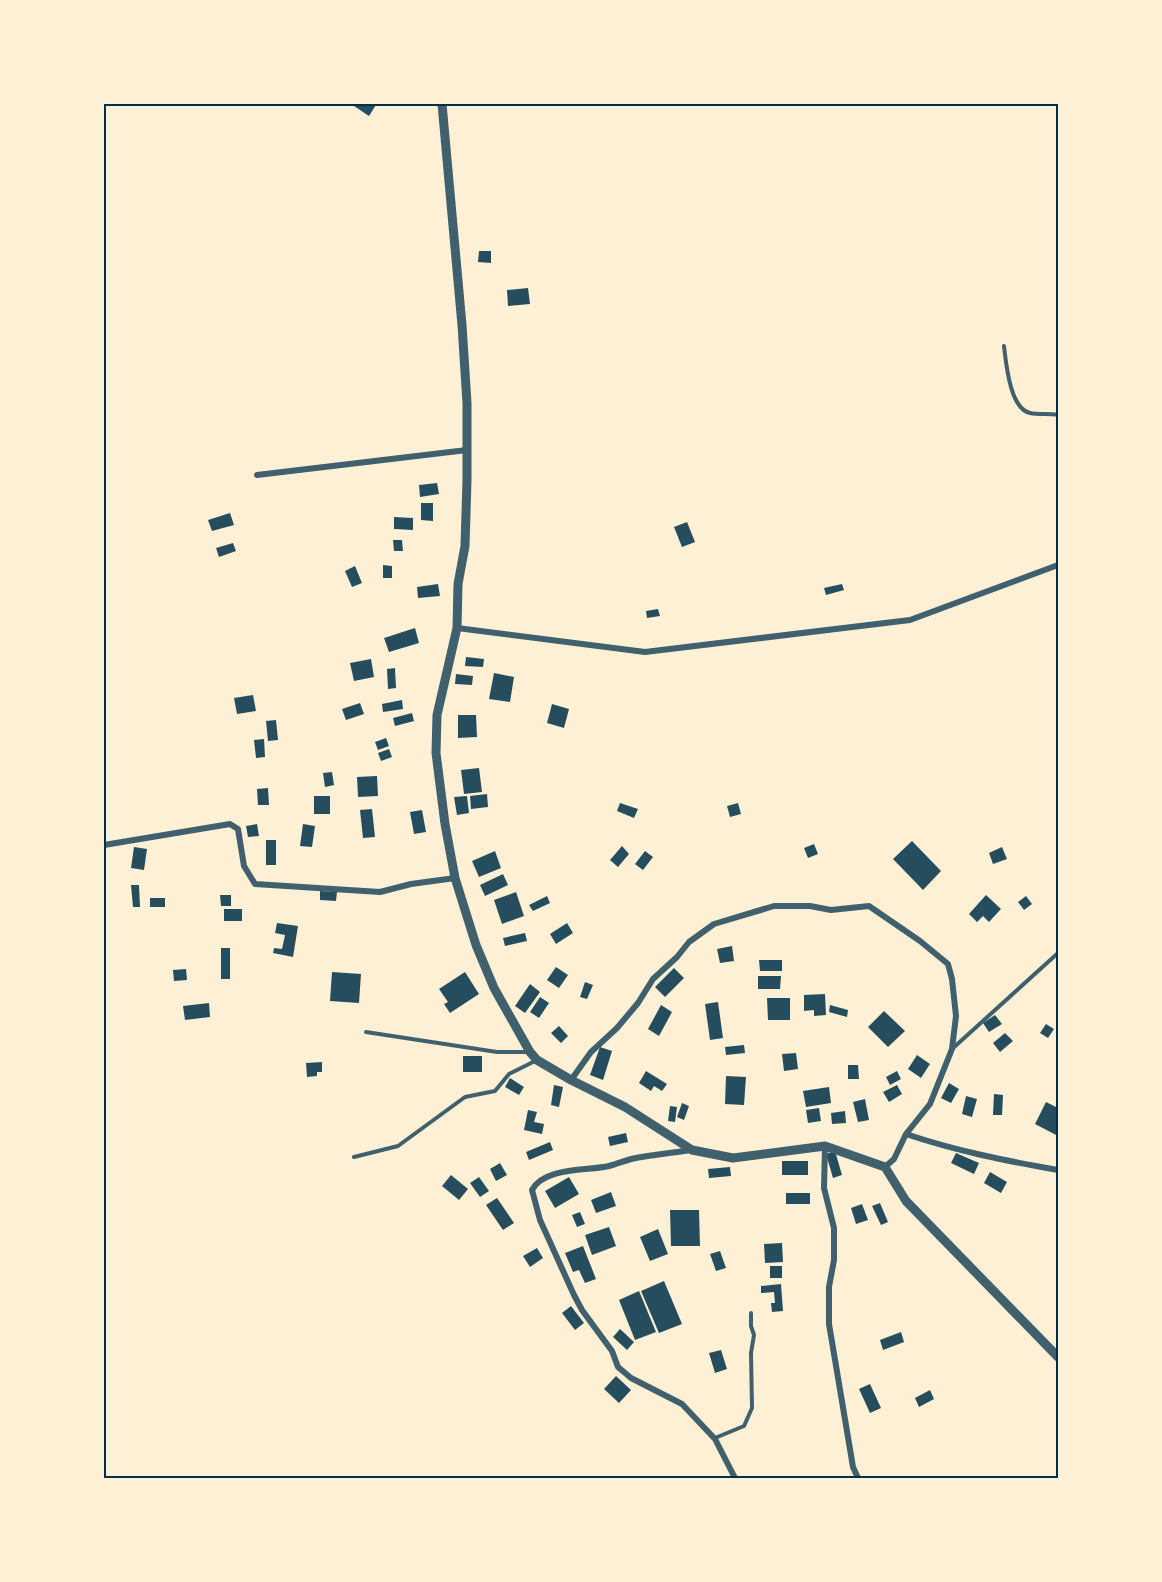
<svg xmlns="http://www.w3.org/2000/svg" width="1162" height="1582" font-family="'Titillium Web',sans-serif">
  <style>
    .building { fill: #264d5e }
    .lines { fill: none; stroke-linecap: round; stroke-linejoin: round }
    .service { stroke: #3f606c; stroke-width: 4 }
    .minor { stroke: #3f606c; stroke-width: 6 }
    .tertiary { stroke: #3f606c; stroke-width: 9 }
    .neatline { fill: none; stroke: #003049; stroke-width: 2 }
  </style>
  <rect width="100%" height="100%" fill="#fdf0d5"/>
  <!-- building -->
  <path class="building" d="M351 104H373L376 105 369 116Z
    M479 251H491V263L478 262Z
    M528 288 530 304 508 306 507 290Z
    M437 483 439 494 420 497 419 485Z
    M421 503H433V521L421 520Z
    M230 513 234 525 212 531 208 520Z
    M394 517 413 518V530L394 529Z
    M687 522 695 542 682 547 674 527Z
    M393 540H402L403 551H394Z
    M233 543 236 551 219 557 216 548Z
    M383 565 392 566V578H383Z
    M355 566 362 583 352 587 345 571Z
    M438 584 440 596 418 598 417 587Z
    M842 584 844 590 826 595 824 588Z
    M658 609 660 616 647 618 646 611Z
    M415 628 419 643 389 652 384 638Z
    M466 657 484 659 483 667 465 666Z
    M371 659 374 677 354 681 350 663Z
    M395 668 396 688 388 689 387 669Z
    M494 673 514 677 510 702 489 699Z
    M456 674 473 676 472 685 455 684Z
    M253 695 256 711 237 714 234 698Z
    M402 700 403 709 383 712 382 704Z
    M360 703 364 714 346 720 342 709Z
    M552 704 569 709 564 728 547 723Z
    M412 713 414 721 395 726 393 718Z
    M458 715H476L477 737 458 738Z
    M276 720 278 740 268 741 266 721Z
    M386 738 389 746 378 750 375 742Z
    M264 739 265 757 256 758 254 740Z
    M389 749 392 757 381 761 378 753Z
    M479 768 482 792 464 794 461 770Z
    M332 772 334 785 325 787 323 773Z
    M377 776 378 796 358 797 357 777Z
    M268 788 269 805H258L257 789Z
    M487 794 488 807 471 809 470 796Z
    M314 796H330V814H314Z
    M467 796 469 813 457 815 454 797Z
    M620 803 638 809 634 818 617 811Z
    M738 803 741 814 730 817 727 806Z
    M372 809 375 837 363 838 360 810Z
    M422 810 426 832 414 834 410 812Z
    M257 824 259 836 248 837 246 826Z
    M303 824 315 826 312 847 300 846Z
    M266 840H276V865H266Z
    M912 841 941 871 923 890 893 859Z
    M814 844 818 854 808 858 804 848Z
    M622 846 629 854 618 867 610 860Z
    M134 847 147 849 144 870 131 868Z
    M1002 847 1007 859 993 864 989 853Z
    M495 851 501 868 479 877 472 861Z
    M645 851 653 857 643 870 635 864Z
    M503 874 508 885 485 896 480 885Z
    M131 885H139L140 907H133Z
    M320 891 337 892 336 901 320 900Z
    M516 892 524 916 502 924 494 900Z
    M220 895H231V906H221Z
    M986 895 1001 909 989 922 983 916 977 922 969 914Z
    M547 896 550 903 533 911 529 905Z
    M1026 896 1032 904 1024 910 1018 902Z
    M150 898H165V907H150Z
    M224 909H242V921H224Z
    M277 923 298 926 293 957 273 953 274 948 282 949 285 935 275 933Z
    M567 923 573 933 556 944 550 934Z
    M525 933 527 941 505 946 503 938Z
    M732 946 734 961 720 963 717 949Z
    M221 948H230V979H221Z
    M759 960H782V971H760Z
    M556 967 568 975 559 988 547 980Z
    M674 968 684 978 665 997 655 987Z
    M186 969 187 980 174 981 173 970Z
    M332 972 361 974 359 1003 330 1001Z
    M465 972 479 994 450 1013 444 1004 448 1002 439 989Z
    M758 976H781L780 989H758Z
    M585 982 593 985 587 999 580 997Z
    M530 984 540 992 525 1013 515 1006Z
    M825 994 826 1015 814 1016V1010L804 1011V995Z
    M540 997 549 1003 539 1018 530 1012Z
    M767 998H790V1020H768Z
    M718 1002 723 1038 710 1040 705 1004Z
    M209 1003 210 1017 185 1020 183 1006Z
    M661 1005 672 1012 659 1036 648 1029Z
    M830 1005 848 1010 847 1017 829 1012Z
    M884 1011 905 1031 888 1047 868 1027Z
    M995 1015 1002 1024 989 1032 983 1023Z
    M1046 1024 1054 1029 1048 1038 1040 1033Z
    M559 1026 568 1036 561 1043 551 1033Z
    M1005 1033 1013 1041 1000 1052 993 1043Z
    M744 1045 745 1053 726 1055 725 1047Z
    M600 1047 612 1051 603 1080 590 1075Z
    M796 1053 798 1069 784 1071 782 1054Z
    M917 1055 930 1064 921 1078 908 1069Z
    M463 1056H482V1072H463Z
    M322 1062V1072H317V1076L307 1077 306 1063Z
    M848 1065H858L859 1079H848Z
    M646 1071 667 1084 662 1091 654 1086 651 1091 639 1083Z
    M897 1071 901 1079 890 1085 886 1077Z
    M726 1076 746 1077 744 1105 725 1104Z
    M510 1078 524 1087 519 1095 505 1087Z
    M949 1083 959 1089 951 1103 941 1098Z
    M554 1085 563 1087 559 1107 551 1105Z
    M897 1085 902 1094 889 1102 883 1092Z
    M829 1087 831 1103 806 1107 803 1091Z
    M994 1094 1003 1095 1002 1115H993Z
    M966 1096 977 1099 972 1117 962 1114Z
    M865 1099 869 1120 858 1122 853 1102Z
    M1046 1102 1058 1108V1136L1035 1124Z
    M682 1103 689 1106 684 1120 677 1117Z
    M670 1106 677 1107 675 1122 668 1121Z
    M819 1108 821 1121 808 1123 806 1110Z
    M528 1110 537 1112 534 1122 544 1124 542 1134 524 1130Z
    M845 1111 846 1123 832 1124 831 1113Z
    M626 1133 628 1142 610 1146 608 1137Z
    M550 1142 553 1150 529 1160 526 1152Z
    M835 1151 842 1175 833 1178 826 1154Z
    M956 1153 979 1163 974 1174 951 1163Z
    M782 1161H808V1175H782Z
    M500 1163 507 1175 496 1181 490 1169Z
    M730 1167 731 1176 709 1178 708 1169Z
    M990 1172 1007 1182 1001 1193 984 1183Z
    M451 1175 468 1189 459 1200 442 1186Z
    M479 1177 489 1191 480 1197 470 1183Z
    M569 1177 579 1194 555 1208 545 1191Z
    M611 1192 616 1206 596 1213 591 1200Z
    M786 1193H810V1204H786Z
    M497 1198 514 1223 503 1230 486 1205Z
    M880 1203 888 1222 881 1225 872 1206Z
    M862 1204 868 1220 856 1224 851 1208Z
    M670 1210H699L700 1246H671Z
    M580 1212 585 1224 577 1227 572 1215Z
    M609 1227 616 1246 592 1255 585 1235Z
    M658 1229 668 1254 650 1261 640 1237Z
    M782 1243 783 1262 765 1263 764 1244Z
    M583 1246 596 1279 585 1283 579 1270 573 1272 565 1253Z
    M537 1248 543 1258 530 1267 523 1256Z
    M720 1251 726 1268 716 1271 710 1254Z
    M770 1266H782V1278H770Z
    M664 1281 682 1324 659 1333 641 1291Z
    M781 1284 783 1311 772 1312 771 1303H775L774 1292 761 1293V1286Z
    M639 1291 656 1332 635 1340 619 1300Z
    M571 1306 584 1323 575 1330 562 1313Z
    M620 1329 634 1342 627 1350 613 1337Z
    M901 1332 904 1342 883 1350 880 1340Z
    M721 1350 727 1369 715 1373 709 1353Z
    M616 1376 631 1390 619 1403 604 1389Z
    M870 1384 881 1408 870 1413 859 1389Z
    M930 1390 934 1399 919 1407 915 1398Z"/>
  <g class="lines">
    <!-- service -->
    <path class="service" d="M1004 346C1006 363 1010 409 1030 413 1039 415 1049 413 1058 415
      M366 1032 497 1052H530
      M952 1049 1058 953
      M354 1157 398 1146 465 1097 495 1091 509 1074 537 1060
      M715 1438 744 1426 752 1408 751 1353 754 1335 751 1326V1313"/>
    <!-- minor -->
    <path class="minor" d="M257 475 467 450
      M457 628 645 652 910 620 1058 565
      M104 845 230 824 238 829 244 866 255 884 380 892 411 884 455 878
      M571 1080 591 1052 617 1028 638 1003 653 979 677 957 689 942 714 924 774 906H810L831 910 869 906 920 941 948 964 952 979 956 1016 952 1049 930 1104 906 1134
      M825 1146 824 1188 834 1228V1260L829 1287V1324L853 1467 858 1478
      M691 1150C671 1153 651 1155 631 1159 624 1161 617 1164 609 1166 587 1171 544 1167 532 1190L540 1220 574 1295 582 1310 612 1351 618 1367 631 1378 682 1404 715 1439 735 1478
      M885 1167 894 1159 906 1134C956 1151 1007 1161 1058 1170"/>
    <!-- tertiary -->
    <path class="tertiary" d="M442 104 462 325 467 403V480L465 546 458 584 457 628 437 715 436 753 445 824 455 878 476 945 494 988 530 1052 537 1060 571 1080 625 1107 692 1150 733 1158 825 1146 885 1167 906 1201 1058 1357"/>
  </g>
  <!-- border -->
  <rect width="1162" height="1582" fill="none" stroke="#fdf0d5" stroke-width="210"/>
  <rect x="105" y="105" width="952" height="1372" class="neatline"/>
</svg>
